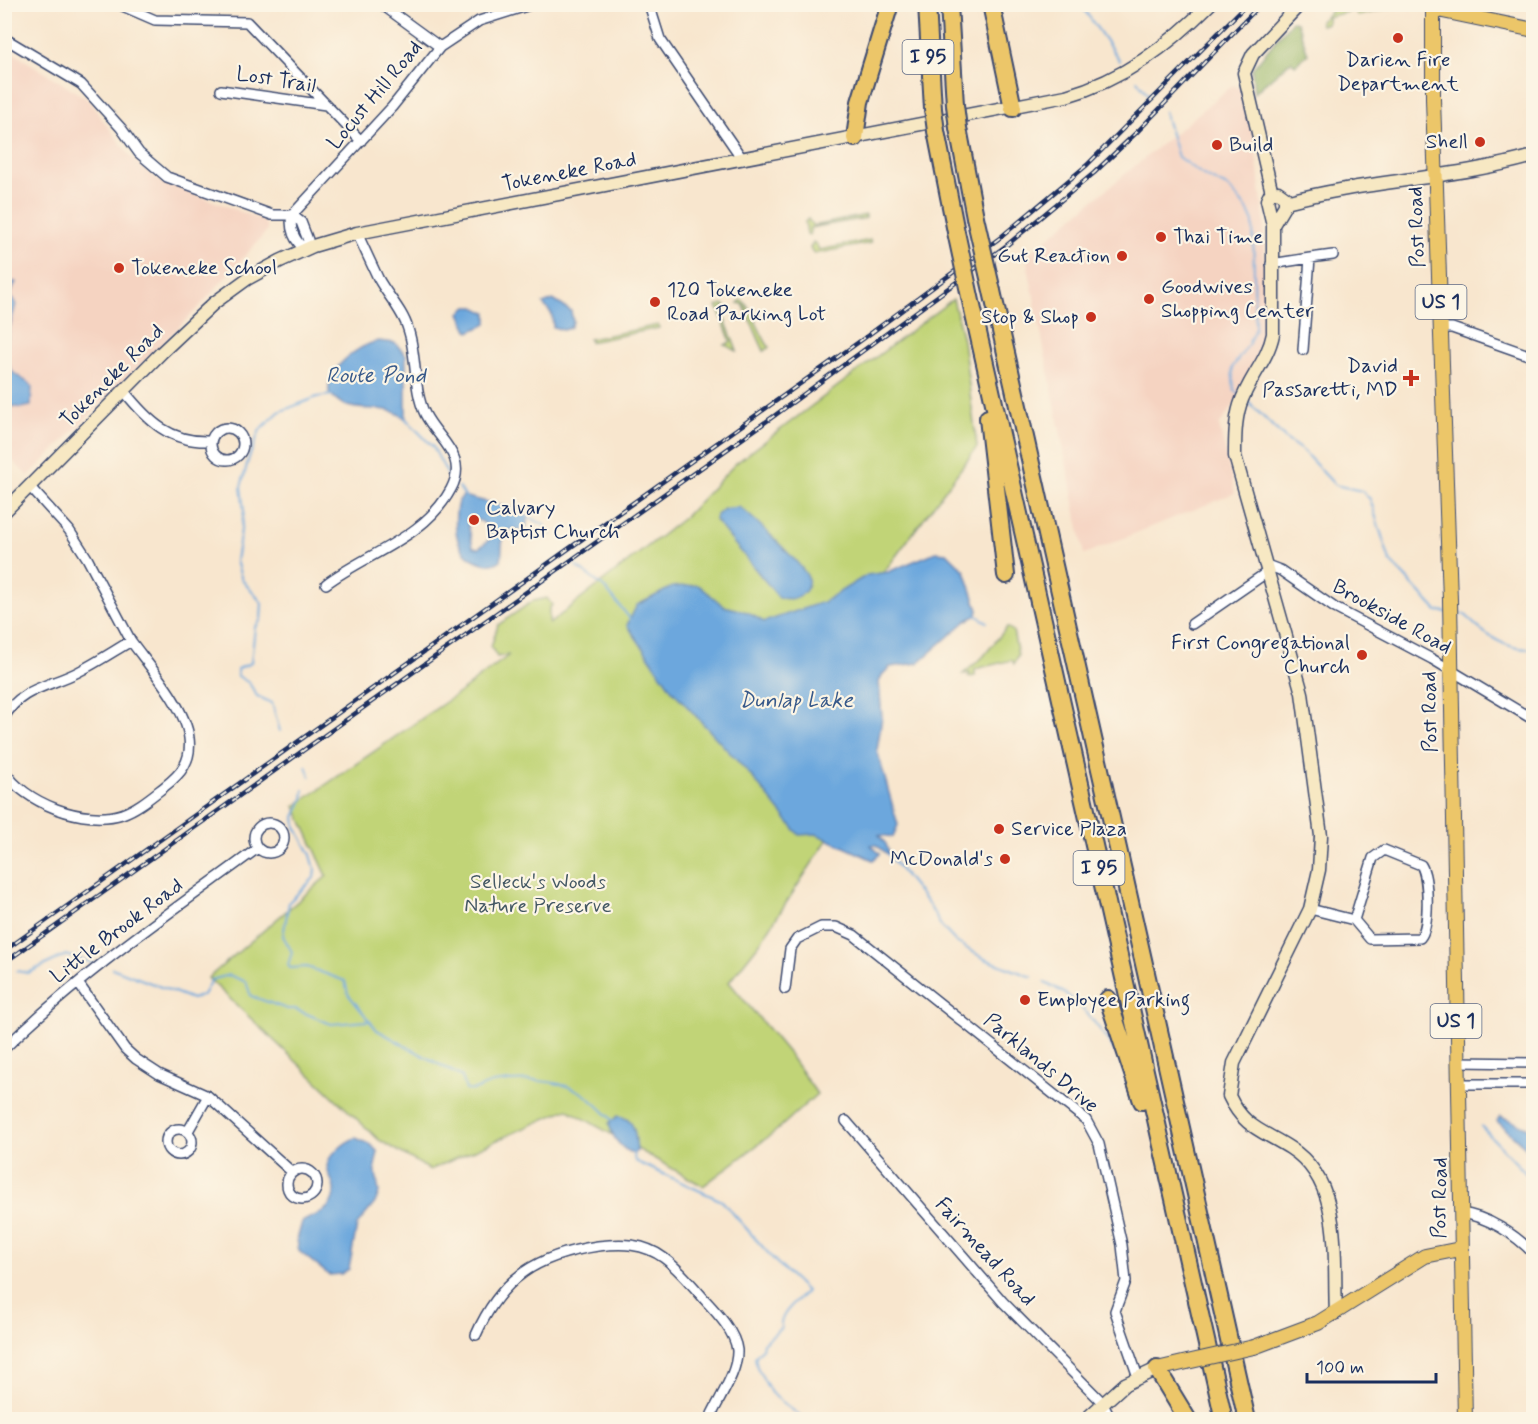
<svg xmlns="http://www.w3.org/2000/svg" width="1538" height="1424" font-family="Mynerve,sans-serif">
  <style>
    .built { fill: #f5d3c1 }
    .green { fill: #c1d477; stroke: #6e826a; stroke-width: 1.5 }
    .forest { fill: #98b668; stroke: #5a7263; stroke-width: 1.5 }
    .water { fill: #6ca7dd; stroke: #446b9e; stroke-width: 1.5; fill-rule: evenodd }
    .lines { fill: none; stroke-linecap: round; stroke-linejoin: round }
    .stream { stroke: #6ca7dd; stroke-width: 2 }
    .street-casing { stroke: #3c4a6f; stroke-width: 12 }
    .secondary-casing { stroke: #3c4a6f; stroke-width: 15 }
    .primary-casing { stroke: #3c4a6f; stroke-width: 16 }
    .highway-casing { stroke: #3c4a6f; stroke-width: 20 }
    .street { stroke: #fff; stroke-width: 9 }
    .secondary { stroke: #f7e8c3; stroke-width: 12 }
    .primary { stroke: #ecc669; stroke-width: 14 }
    .highway { stroke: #ecc669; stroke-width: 16 }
    .rail-casing { stroke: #1b2f5e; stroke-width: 4.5 }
    .rail { stroke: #fcf5e5; stroke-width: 2; stroke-dasharray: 7; stroke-linecap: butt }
    .primary-bridge-casing { stroke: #3c4a6f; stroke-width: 16; stroke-linecap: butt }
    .highway-bridge-casing { stroke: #3c4a6f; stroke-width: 20; stroke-linecap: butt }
    .primary-bridge { stroke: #ecc669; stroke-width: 14 }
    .highway-bridge { stroke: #ecc669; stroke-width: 16 }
    .poi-dot { fill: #c8321e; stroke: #fcf5e5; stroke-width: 2 }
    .labels { text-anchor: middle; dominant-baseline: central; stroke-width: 4.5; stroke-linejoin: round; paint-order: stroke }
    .shield { fill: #fcf5e5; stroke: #5e6a86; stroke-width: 1.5 }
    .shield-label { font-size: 20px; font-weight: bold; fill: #1b2f5e }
    .poi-label { font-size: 21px; fill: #1b2f5e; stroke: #fcf5e5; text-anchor: start }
    .street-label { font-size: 21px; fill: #1b2f5e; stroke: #fcf5e5 }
    .park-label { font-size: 21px; fill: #445864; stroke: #fcf5e5 }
    .water-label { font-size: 22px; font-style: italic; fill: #37598a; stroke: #fcf5e5 }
  </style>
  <rect width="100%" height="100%" fill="#fcf5e5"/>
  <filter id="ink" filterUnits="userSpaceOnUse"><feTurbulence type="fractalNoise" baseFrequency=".0167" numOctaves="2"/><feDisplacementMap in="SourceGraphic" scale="12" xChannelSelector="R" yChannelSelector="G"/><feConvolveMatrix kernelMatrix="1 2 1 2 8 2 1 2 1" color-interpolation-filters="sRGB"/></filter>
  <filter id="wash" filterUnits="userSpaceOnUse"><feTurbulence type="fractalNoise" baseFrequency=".008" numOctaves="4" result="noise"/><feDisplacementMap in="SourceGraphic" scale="24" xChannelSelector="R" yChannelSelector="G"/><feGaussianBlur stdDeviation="1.35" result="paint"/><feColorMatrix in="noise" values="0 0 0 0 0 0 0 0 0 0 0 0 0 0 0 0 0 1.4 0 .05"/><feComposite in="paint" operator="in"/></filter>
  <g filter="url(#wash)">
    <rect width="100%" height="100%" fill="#f8e6ce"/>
    <!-- built -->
    <path class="built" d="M4 47 87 99 130 156 158 180 262 220 267 226V231L201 305 28 476 5 453Z
      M1233 85 1242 89 1254 139 1264 220V341L1255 368 1234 405 1219 425 1235 493 1084 554 1026 256Z"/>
    <!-- green -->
    <path class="green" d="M1338 5H1344V10L1400 5 1358 16 1354 10 1327 17V23L1321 25 1320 21Z
      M866 215V218L810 228V235L807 234 805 222 808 219 813 226Z
      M870 240 871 243 814 254 810 248 813 243H816L819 250Z
      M953 299 963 340 977 447 806 677 850 805 762 940 729 982 789 1054 817 1094 776 1131 703 1186 567 1109 430 1170 379 1140 208 978 327 876 295 806 463 690 509 655 497 657 491 647 498 625 533 601 547 598 552 605 549 609V624L685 517 735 464Z
      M742 300C751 306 760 335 769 347L764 351 743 304 738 303Z
      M723 304 726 306 721 309 737 351 725 345 731 342 717 306Z
      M658 325 659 328 590 342 589 339Z
      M1007 627 1013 631 1018 655 1014 664 1012 660 975 669V676L968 677 970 673 963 674 983 657Z"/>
    <!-- forest -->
    <path class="forest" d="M1292 21 1297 22 1308 54 1295 65 1291 61 1254 93 1252 69Z"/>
    <!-- water -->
    <path class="water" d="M10 281 16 282 10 296 16 304C11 324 0 352 12 371 17 377 26 380 32 386L31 406 21 408 5 405 4 283Z
      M553 300 571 311 573 322 570 328 563 330 553 327 552 314 543 304Z
      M467 307H475L487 313V324L469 332 460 313Z
      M378 341 395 343 406 355V419C387 403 362 413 345 405 339 403 334 397 329 393 326 368 358 346 378 341Z
      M463 496 519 510 528 517 526 529C521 531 517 528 512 529 499 532 503 551 501 560 494 565 491 565 483 563 458 556 454 536 456 513 457 505 457 501 463 496ZM471 519C484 520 490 525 490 539L479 548 473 547 468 524Z
      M739 507C751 515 806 568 808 578 809 585 807 591 801 595 794 600 787 599 779 598L715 520 716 516 724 509Z
      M936 552 947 553 965 571 978 610 977 615 966 621 918 663 890 667 882 675 879 682 882 717 877 750 898 825 893 837 879 835 886 844 890 856 876 845H871L880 854 873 860 816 834 799 835 753 778 672 690 627 625 637 605 672 587 698 585 724 606 747 612 764 622 823 602 867 575 888 572Z
      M618 1116C637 1119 635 1136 637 1151L633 1154C620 1148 612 1136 609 1123Z
      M1500 1116 1533 1130V1154L1497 1121Z
      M356 1138 371 1145 378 1152 375 1166 379 1193 375 1203 357 1225 349 1269 341 1274 329 1275 299 1251 297 1240 302 1222C313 1215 326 1214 332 1201 342 1179 313 1171 337 1150 343 1145 348 1140 356 1138Z"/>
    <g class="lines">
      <!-- stream -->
      <path class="stream" d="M1080 4 1120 61
        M1137 80 1149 96
        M1164 111 1178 157 1203 175 1229 188 1247 209 1253 222 1255 328 1248 345 1232 368 1234 390 1240 395
        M1247 401 1287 440 1303 451 1335 485 1362 491 1370 499 1390 561 1437 611 1447 612
        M405 418 433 447 448 475
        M459 487 466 498
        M525 516 543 524 551 535
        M576 566 605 588 632 621
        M1455 613 1465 614C1479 632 1510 653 1534 648
        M974 614 987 622
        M280 731 272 703 257 696 249 683 238 676 237 669 251 663 255 627 261 620 262 603 242 580 236 561 244 511 241 487 249 457 260 430 279 412 317 397 332 395
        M306 766 310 776
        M304 790 303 799 295 817 296 827 311 855 315 869 314 878 289 902 283 936 292 952 288 965 290 968 307 967 345 981 348 994 377 1030 462 1077 466 1090C478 1092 482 1085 493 1083 521 1079 561 1078 585 1095 595 1102 604 1112 613 1121
        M888 854 929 905 941 926 956 942 985 959 1032 977
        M112 968 192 999 203 995 211 980 229 975 246 982 251 996 287 1009H295L331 1024 368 1021
        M17 971 28 973 66 955 93 963
        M1045 983C1079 996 1096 1024 1116 1052
        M1481 1126 1534 1182
        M632 1151 635 1161 722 1201 776 1262 806 1291C797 1302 779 1313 781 1328L763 1343 762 1349 755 1357 757 1367 771 1393 805 1420"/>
    </g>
  </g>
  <g filter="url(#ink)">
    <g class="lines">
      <defs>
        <path id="street" d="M118 4 155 20 247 22 361 141
          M381 4 440 47
          M649 4 660 39 743 160
          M4 38 81 84 121 128 139 153 167 177 272 215H292L301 222 308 240 306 249C294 242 289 228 292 215
          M221 90 326 105
          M292 215 392 107 440 47 479 21 533 4
          M1271 264 1310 258
          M1442 328H1452L1534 357
          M1303 350 1310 258 1333 255
          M124 391C148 421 170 443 211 441
          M211 444a16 16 0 1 1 32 0a16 16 0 1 1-32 0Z
          M30 487 69 530 87 558 131 641
          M1264 564 1280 570 1335 608 1432 659 1534 720
          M326 584C367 553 425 538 451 489 469 456 438 440 425 414 413 390 417 354 408 329 403 311 387 295 378 278 371 263 364 248 357 233
          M1192 624 1266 573
          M4 718C19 688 51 686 78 672 96 663 114 651 131 641 149 666 186 708 189 738 192 761 181 774 164 787 151 797 137 809 122 814 85 826 23 803 4 770
          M254 838a15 15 0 1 1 30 0a15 15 0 1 1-30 0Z
          M1310 909 1354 920 1370 939 1420 938C1430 927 1429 878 1421 865L1384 850 1373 858 1354 920
          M78 983 125 1049 136 1059 159 1074 208 1096 292 1172
          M785 989 790 949 797 939 821 927H836L854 935 1086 1120 1099 1144 1122 1245 1126 1281 1115 1311 1138 1377
          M4 1049C81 973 171 912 258 848
          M1457 1062 1534 1063
          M1458 1084H1529L1534 1086
          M846 1121 1003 1302 1102 1402 1111 1420
          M166 1142a13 13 0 1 1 26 0a13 13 0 1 1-26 0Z
          M188 1131 208 1096
          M287 1184a15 15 0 1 1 30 0a15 15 0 1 1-30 0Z
          M1460 1213C1487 1216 1515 1234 1534 1254
          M476 1335C501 1278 537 1255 598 1246 621 1243 644 1243 664 1258 679 1269 693 1286 705 1300 717 1313 735 1332 737 1350 738 1371 721 1395 712 1414L713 1420"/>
        <path id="secondary" d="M1272 193 1244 73 1253 54 1300 4
          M1286 202C1367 180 1453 179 1534 156
          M1273 225 1285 205V197L1278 192 1270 194 1267 200 1273 225V334C1268 360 1248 379 1240 405 1235 421 1235 439 1235 456L1302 693 1321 836 1319 870 1310 909 1234 1063 1229 1096C1244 1128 1262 1130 1290 1148 1344 1182 1333 1257 1336 1313
          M4 512 162 352 214 303 247 279 280 261 313 246 357 233 1066 96C1123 80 1168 46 1210 4
          M1085 1420 1125 1384 1157 1369"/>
        <path id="primary" d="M1433 4V99L1450 600 1465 1420
          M1433 9 1534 30
          M1254 1347 1318 1323 1425 1256 1460 1249
          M1157 1369 1187 1362"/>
        <path id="highway" d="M927 4 933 109
          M949 4 955 105
          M991 4 1013 108
          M958 128 975 217
          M936 131 956 232
          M855 138 860 102 890 4
          M992 291 1247 1420
          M972 306 1224 1420
          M988 418 1006 575
          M1108 999 1142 1101
          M1157 1369 1188 1420"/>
      </defs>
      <!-- street casing -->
      <use href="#street" class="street-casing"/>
      <!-- secondary casing -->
      <use href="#secondary" class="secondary-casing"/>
      <!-- primary casing -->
      <use href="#primary" class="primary-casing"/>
      <!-- highway casing -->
      <use href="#highway" class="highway-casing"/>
      <!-- street -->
      <use href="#street" class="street"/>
      <!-- secondary -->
      <use href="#secondary" class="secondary"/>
      <!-- primary -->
      <use href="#primary" class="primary"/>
      <!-- highway -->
      <use href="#highway" class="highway"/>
      <defs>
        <path id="rail" d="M4 951 863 339 1001 237 1087 165 1247 4
          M4 963 774 416 1007 245 1094 173 1138 131 1261 4"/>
      </defs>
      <!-- rail casing -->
      <use href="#rail" class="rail-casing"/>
      <!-- rail -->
      <use href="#rail" class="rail"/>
      <defs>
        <path id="primary-bridge" d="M1187 1362 1254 1347"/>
        <path id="highway-bridge" d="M955 105 958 128
          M933 109 936 131
          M975 217 992 291
          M956 232 972 306"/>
      </defs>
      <!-- primary-bridge casing -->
      <use href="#primary-bridge" class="primary-bridge-casing"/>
      <!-- highway-bridge casing -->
      <use href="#highway-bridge" class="highway-bridge-casing"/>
      <!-- primary-bridge -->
      <use href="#primary-bridge" class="primary-bridge"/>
      <!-- highway-bridge -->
      <use href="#highway-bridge" class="highway-bridge"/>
    </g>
  </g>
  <!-- markers -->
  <g class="poi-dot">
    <circle cx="1398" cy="38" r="6"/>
    <circle cx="1480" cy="142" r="6"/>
    <circle cx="1217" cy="145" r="6"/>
    <circle cx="1161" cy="237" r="6"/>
    <circle cx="1122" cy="256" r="6"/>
    <circle cx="119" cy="268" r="6"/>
    <circle cx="1149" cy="299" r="6"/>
    <circle cx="655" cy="302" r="6"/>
    <circle cx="1091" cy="317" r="6"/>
    <path d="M1408 369h6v6h6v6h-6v6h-6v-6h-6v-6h6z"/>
    <circle cx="474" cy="520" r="6"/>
    <circle cx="1362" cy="655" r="6"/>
    <circle cx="999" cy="829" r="6"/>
    <circle cx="1005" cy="859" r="6"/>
    <circle cx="1025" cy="1000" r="6"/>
  </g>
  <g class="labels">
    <!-- shield labels -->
    <g class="shield">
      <rect x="902.5" y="40" width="51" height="34" rx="4.5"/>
      <rect x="1415.5" y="285" width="51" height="34" rx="4.5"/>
      <rect x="1073.5" y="851" width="51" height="34" rx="4.5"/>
      <rect x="1430.5" y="1004" width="51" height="34" rx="4.5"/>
    </g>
    <g class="shield-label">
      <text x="928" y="57">I 95</text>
      <text x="1441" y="302">US 1</text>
      <text x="1099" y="868">I 95</text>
      <text x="1456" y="1021">US 1</text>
    </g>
    <!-- poi labels -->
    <g class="poi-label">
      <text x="1398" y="60" text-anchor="middle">Darien Fire<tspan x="1398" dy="24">Department</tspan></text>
      <text x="1468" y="142" text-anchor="end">Shell</text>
      <text x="1229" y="145">Build</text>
      <text x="1173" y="237">Thai Time</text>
      <text x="1110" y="256" text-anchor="end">Gut Reaction</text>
      <text x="131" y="268">Tokeneke School</text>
      <text x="1161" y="287">Goodwives<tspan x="1161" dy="24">Shopping Center</tspan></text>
      <text x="667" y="290">120 Tokeneke<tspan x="667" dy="24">Road Parking Lot</tspan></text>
      <text x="1079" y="317" text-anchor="end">Stop &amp; Shop</text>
      <text x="1398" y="366" text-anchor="end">David<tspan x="1398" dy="24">Passaretti, MD</tspan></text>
      <text x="486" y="508">Calvary<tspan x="486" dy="24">Baptist Church</tspan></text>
      <text x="1350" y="643" text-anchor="end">First Congregational<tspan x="1350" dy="24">Church</tspan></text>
      <text x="1011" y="829">Service Plaza</text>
      <text x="993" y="859" text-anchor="end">McDonald's</text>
      <text x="1037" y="1000">Employee Parking</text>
    </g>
    <!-- street labels -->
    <g class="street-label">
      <text transform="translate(276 80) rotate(9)">Lost Trail</text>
      <text transform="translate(375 95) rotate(-50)">Locust Hill Road</text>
      <text transform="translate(569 172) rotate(-11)">Tokeneke Road</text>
      <text transform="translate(1417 227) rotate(-92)">Post Road</text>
      <text transform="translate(112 376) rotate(-45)">Tokeneke Road</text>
      <text transform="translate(1392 617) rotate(29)">Brookside Road</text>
      <text transform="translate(1430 712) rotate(-91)">Post Road</text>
      <text transform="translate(117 931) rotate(-37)">Little Brook Road</text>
      <text transform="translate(1041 1063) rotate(40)">Parklands Drive</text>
      <text transform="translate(1440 1198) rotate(-89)">Post Road</text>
      <text transform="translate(985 1252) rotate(48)">Fairmead Road</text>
    </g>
    <!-- park labels -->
    <g class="park-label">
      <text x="538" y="882">Selleck's Woods<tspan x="538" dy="24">Nature Preserve</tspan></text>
    </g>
    <!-- water labels -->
    <g class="water-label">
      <text x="376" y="376">Route Pond</text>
      <text x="796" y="701">Dunlap Lake</text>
    </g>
  </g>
  <!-- margin -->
  <rect width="1538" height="1424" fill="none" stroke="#fcf5e5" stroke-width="24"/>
  <!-- scale -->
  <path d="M1307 1373v9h129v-9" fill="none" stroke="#1b2f5e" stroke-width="3"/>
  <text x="1316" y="1373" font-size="18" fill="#1b2f5e" stroke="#fcf5e5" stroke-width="4.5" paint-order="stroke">100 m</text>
</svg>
